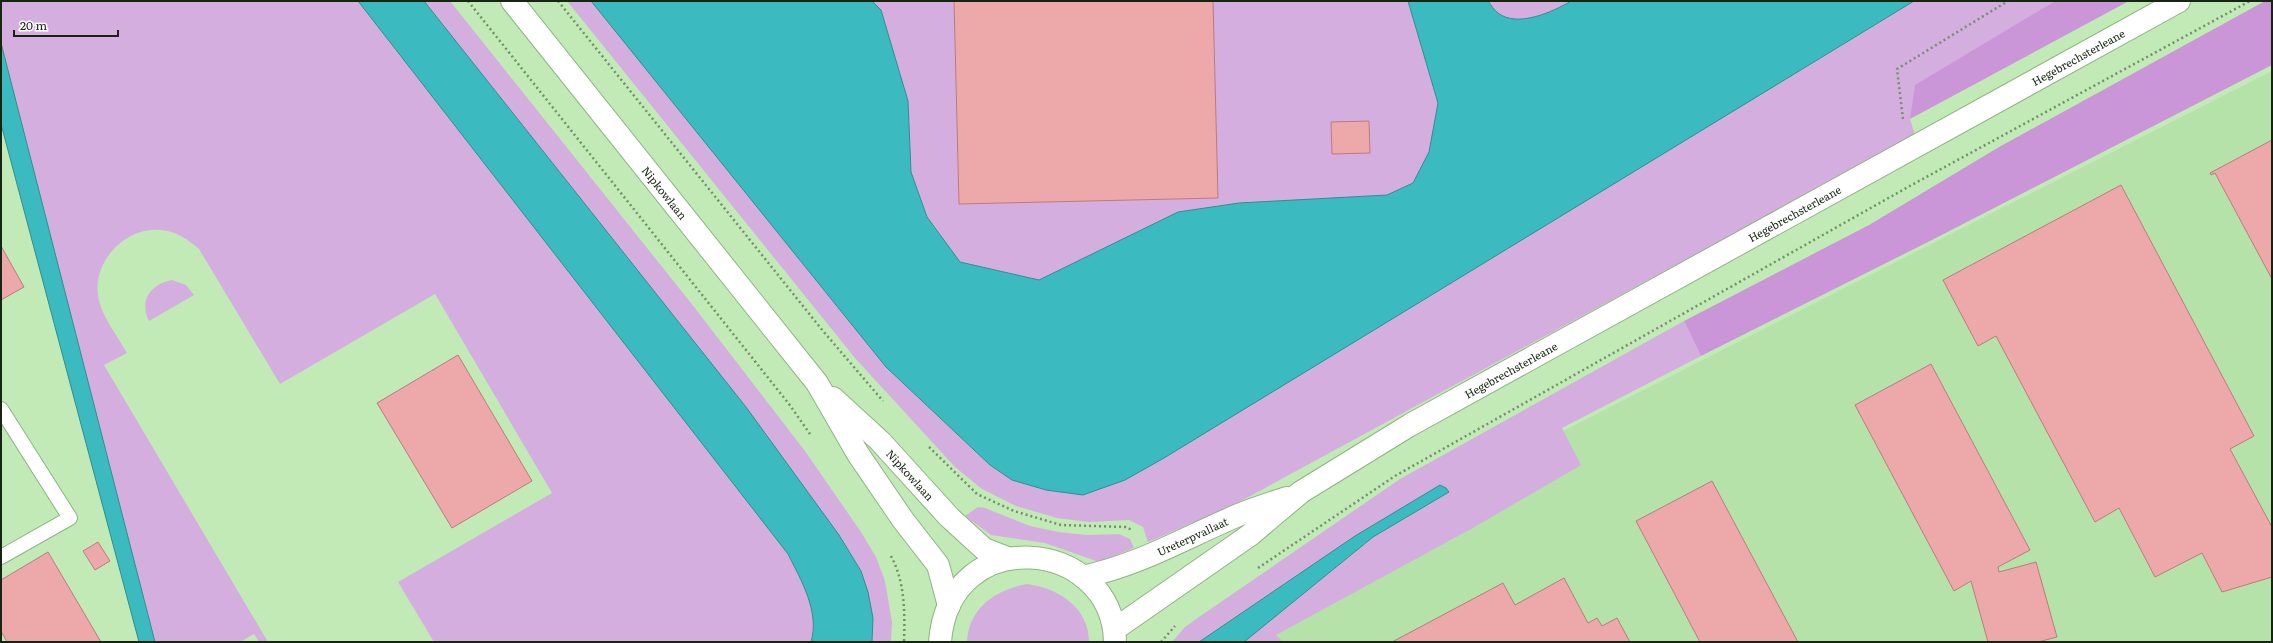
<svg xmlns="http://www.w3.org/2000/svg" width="2273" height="643" font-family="Literata,serif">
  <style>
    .built { fill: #b5e2a8 }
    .green { fill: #d5aee0 }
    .forest { fill: #ca96d8 }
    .water { fill: #3bbbc0; stroke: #308e8c }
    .building { fill: #eda9a9; stroke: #bc7b7c }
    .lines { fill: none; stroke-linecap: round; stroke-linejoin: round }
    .service-casing { stroke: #8eb483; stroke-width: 16 }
    .minor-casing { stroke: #8eb483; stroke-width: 24 }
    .tertiary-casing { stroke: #8eb483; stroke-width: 24 }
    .path { stroke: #738f6b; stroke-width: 2.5; stroke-dasharray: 2 3; stroke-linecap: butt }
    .service { stroke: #fff; stroke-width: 14 }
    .minor { stroke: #fff; stroke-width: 22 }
    .tertiary { stroke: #fff; stroke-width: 22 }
    .labels { text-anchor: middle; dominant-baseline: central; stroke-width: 3.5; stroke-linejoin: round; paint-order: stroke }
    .street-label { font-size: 11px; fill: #162512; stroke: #fefefe }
  </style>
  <rect width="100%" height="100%" fill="#c2eab7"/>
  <!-- built -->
  <path class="built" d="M2272 71V642H1224L1476 475Z"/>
  <!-- green -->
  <path class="green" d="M1 1H358L788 554C801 580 820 612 811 642H434L398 582 552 493 435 294 280 384 199 249C187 239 176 231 161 230 126 226 93 261 98 295 101 316 117 335 127 353L104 365 268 642H259L254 634 240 642H155L1 43Z
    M424 1H450L691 303 805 451 861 532 876 557 885 581 892 622 891 642H872L873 632 861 571 851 554 746 407Z
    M567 1H591L886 367 990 465 1013 480 1046 490 1125 480 1914 1H2055L1916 85 1910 119 1915 135 1232 506 1148 542 1143 527 1129 520 1089 522 1057 518 1016 506 982 489 955 467 855 358Z
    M872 1H1408L1438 103 1429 152 1413 183 1387 195 1239 203 1178 212 1039 280 960 262 927 217 911 172 908 101 881 10Z
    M1488 1H1571C1553 12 1517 28 1498 13 1494 10 1491 5 1488 1Z
    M172 280 186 285 194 295 149 321C139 301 150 284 172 280Z
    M1684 321 1701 356 1562 428 1581 465 1471 529 1276 635 1283 642H1244L1373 537 1448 492 1440 485 1355 536 1199 642H1172L1185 627 1199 617 1400 479Z
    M978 507 985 508 1030 526 1058 532 1087 535 1119 534 1130 539 1134 548 1099 562 1045 543 991 535 965 516Z
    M1027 584C1058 588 1089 607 1089 642H967C968 608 997 589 1027 584Z"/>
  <!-- forest -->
  <path class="forest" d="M2055 1H2129L1910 119 1915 85Z
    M2265 1H2272V65L1926 243 1701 356 1684 321 1869 225 1999 147Z"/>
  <!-- water -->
  <path class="water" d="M358 1H424L746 407 839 535 861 571 868 592 873 618 872 642H811C820 612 801 580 788 554Z
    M591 1H872L881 10 908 101 911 172 927 217 960 262 1039 280 1178 212 1239 203 1387 195 1413 183 1429 152 1438 103 1408 1H1488C1491 5 1494 10 1498 13 1517 28 1553 12 1571 1H1914L1164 458 1125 480 1083 495 1046 490 1012 480 990 465 886 367Z
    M1 43 155 642H139L1 124Z
    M1440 485 1446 488 1449 492 1373 537 1244 642H1199L1355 536Z"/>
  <!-- building -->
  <path class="building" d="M954 1H1213L1218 198 959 204Z
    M1369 121 1370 153 1332 154 1331 122Z
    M2272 140V279L2215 173 2211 175 2210 173Z
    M2121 185 2254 436 2230 449 2272 527V577L2222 592 2202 553 2155 577 2119 508 2095 522 1996 336 1978 346 1943 280Z
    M1 246 24 287 1 300Z
    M458 355 532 481 452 528 377 403Z
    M1931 364 2030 550 1998 567 1999 572 2036 562 2057 637 2038 642H1988L1971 581 1954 591 1855 405Z
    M1712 481 1798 642H1700L1636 521Z
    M98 542 110 561 95 570 83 551Z
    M48 552 101 642H7L1 631V580Z
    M1564 578 1588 623 1597 618 1602 626 1617 618 1630 642H1392L1503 583 1515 605Z"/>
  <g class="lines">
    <defs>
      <path id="service" d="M1 409 70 518 1 557"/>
      <g id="minor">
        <path id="s1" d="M512 1 817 383 858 454 903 520 938 565 949 606"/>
        <path id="s2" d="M833 398 880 441 949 517 984 549 1007 558"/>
      </g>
      <g id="tertiary">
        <path id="s3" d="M1083 577C1142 564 1186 537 1241 514 1256 508 1271 503 1287 498"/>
        <path id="s4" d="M1115 629 1250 535 1301 492 1410 425 2179 1"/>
        <path d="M940 642C949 522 1113 537 1115 642"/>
      </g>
    </defs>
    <!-- service casing -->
    <use href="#service" class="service-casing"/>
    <!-- minor casing -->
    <use href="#minor" class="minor-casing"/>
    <!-- tertiary casing -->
    <use href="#tertiary" class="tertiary-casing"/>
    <!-- path -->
    <path class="path" d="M468 1 789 404 810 434
      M558 1 823 331 883 401
      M1903 119 1897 69 2008 1
      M929 447 977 494 1014 511 1061 525 1126 527 1132 530
      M891 556C905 582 905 613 904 642
      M1258 568 1395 476 1908 187 2250 1
      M1161 642 1175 626"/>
    <!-- service -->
    <use href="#service" class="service"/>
    <!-- minor -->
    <use href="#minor" class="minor"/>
    <!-- tertiary -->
    <use href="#tertiary" class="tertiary"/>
  </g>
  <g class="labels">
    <!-- street labels -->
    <g class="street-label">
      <text stroke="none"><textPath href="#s4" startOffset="1122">Hegebrechsterleane</textPath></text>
      <text stroke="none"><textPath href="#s1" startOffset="245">Nipkowlaan</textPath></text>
      <text stroke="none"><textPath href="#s4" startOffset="798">Hegebrechsterleane</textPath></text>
      <text stroke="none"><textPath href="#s4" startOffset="474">Hegebrechsterleane</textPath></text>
      <text stroke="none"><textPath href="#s2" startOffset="109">Nipkowlaan</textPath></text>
      <text stroke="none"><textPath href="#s3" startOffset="117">Ureterpvallaat</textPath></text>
    </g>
  </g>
  <!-- border -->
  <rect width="2273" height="643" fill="none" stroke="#162512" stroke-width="4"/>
  <!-- scale -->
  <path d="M14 30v6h104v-6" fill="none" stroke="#162512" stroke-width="2"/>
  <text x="20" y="30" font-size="12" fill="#162512" stroke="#fefefe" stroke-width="3" paint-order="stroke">20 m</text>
</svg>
